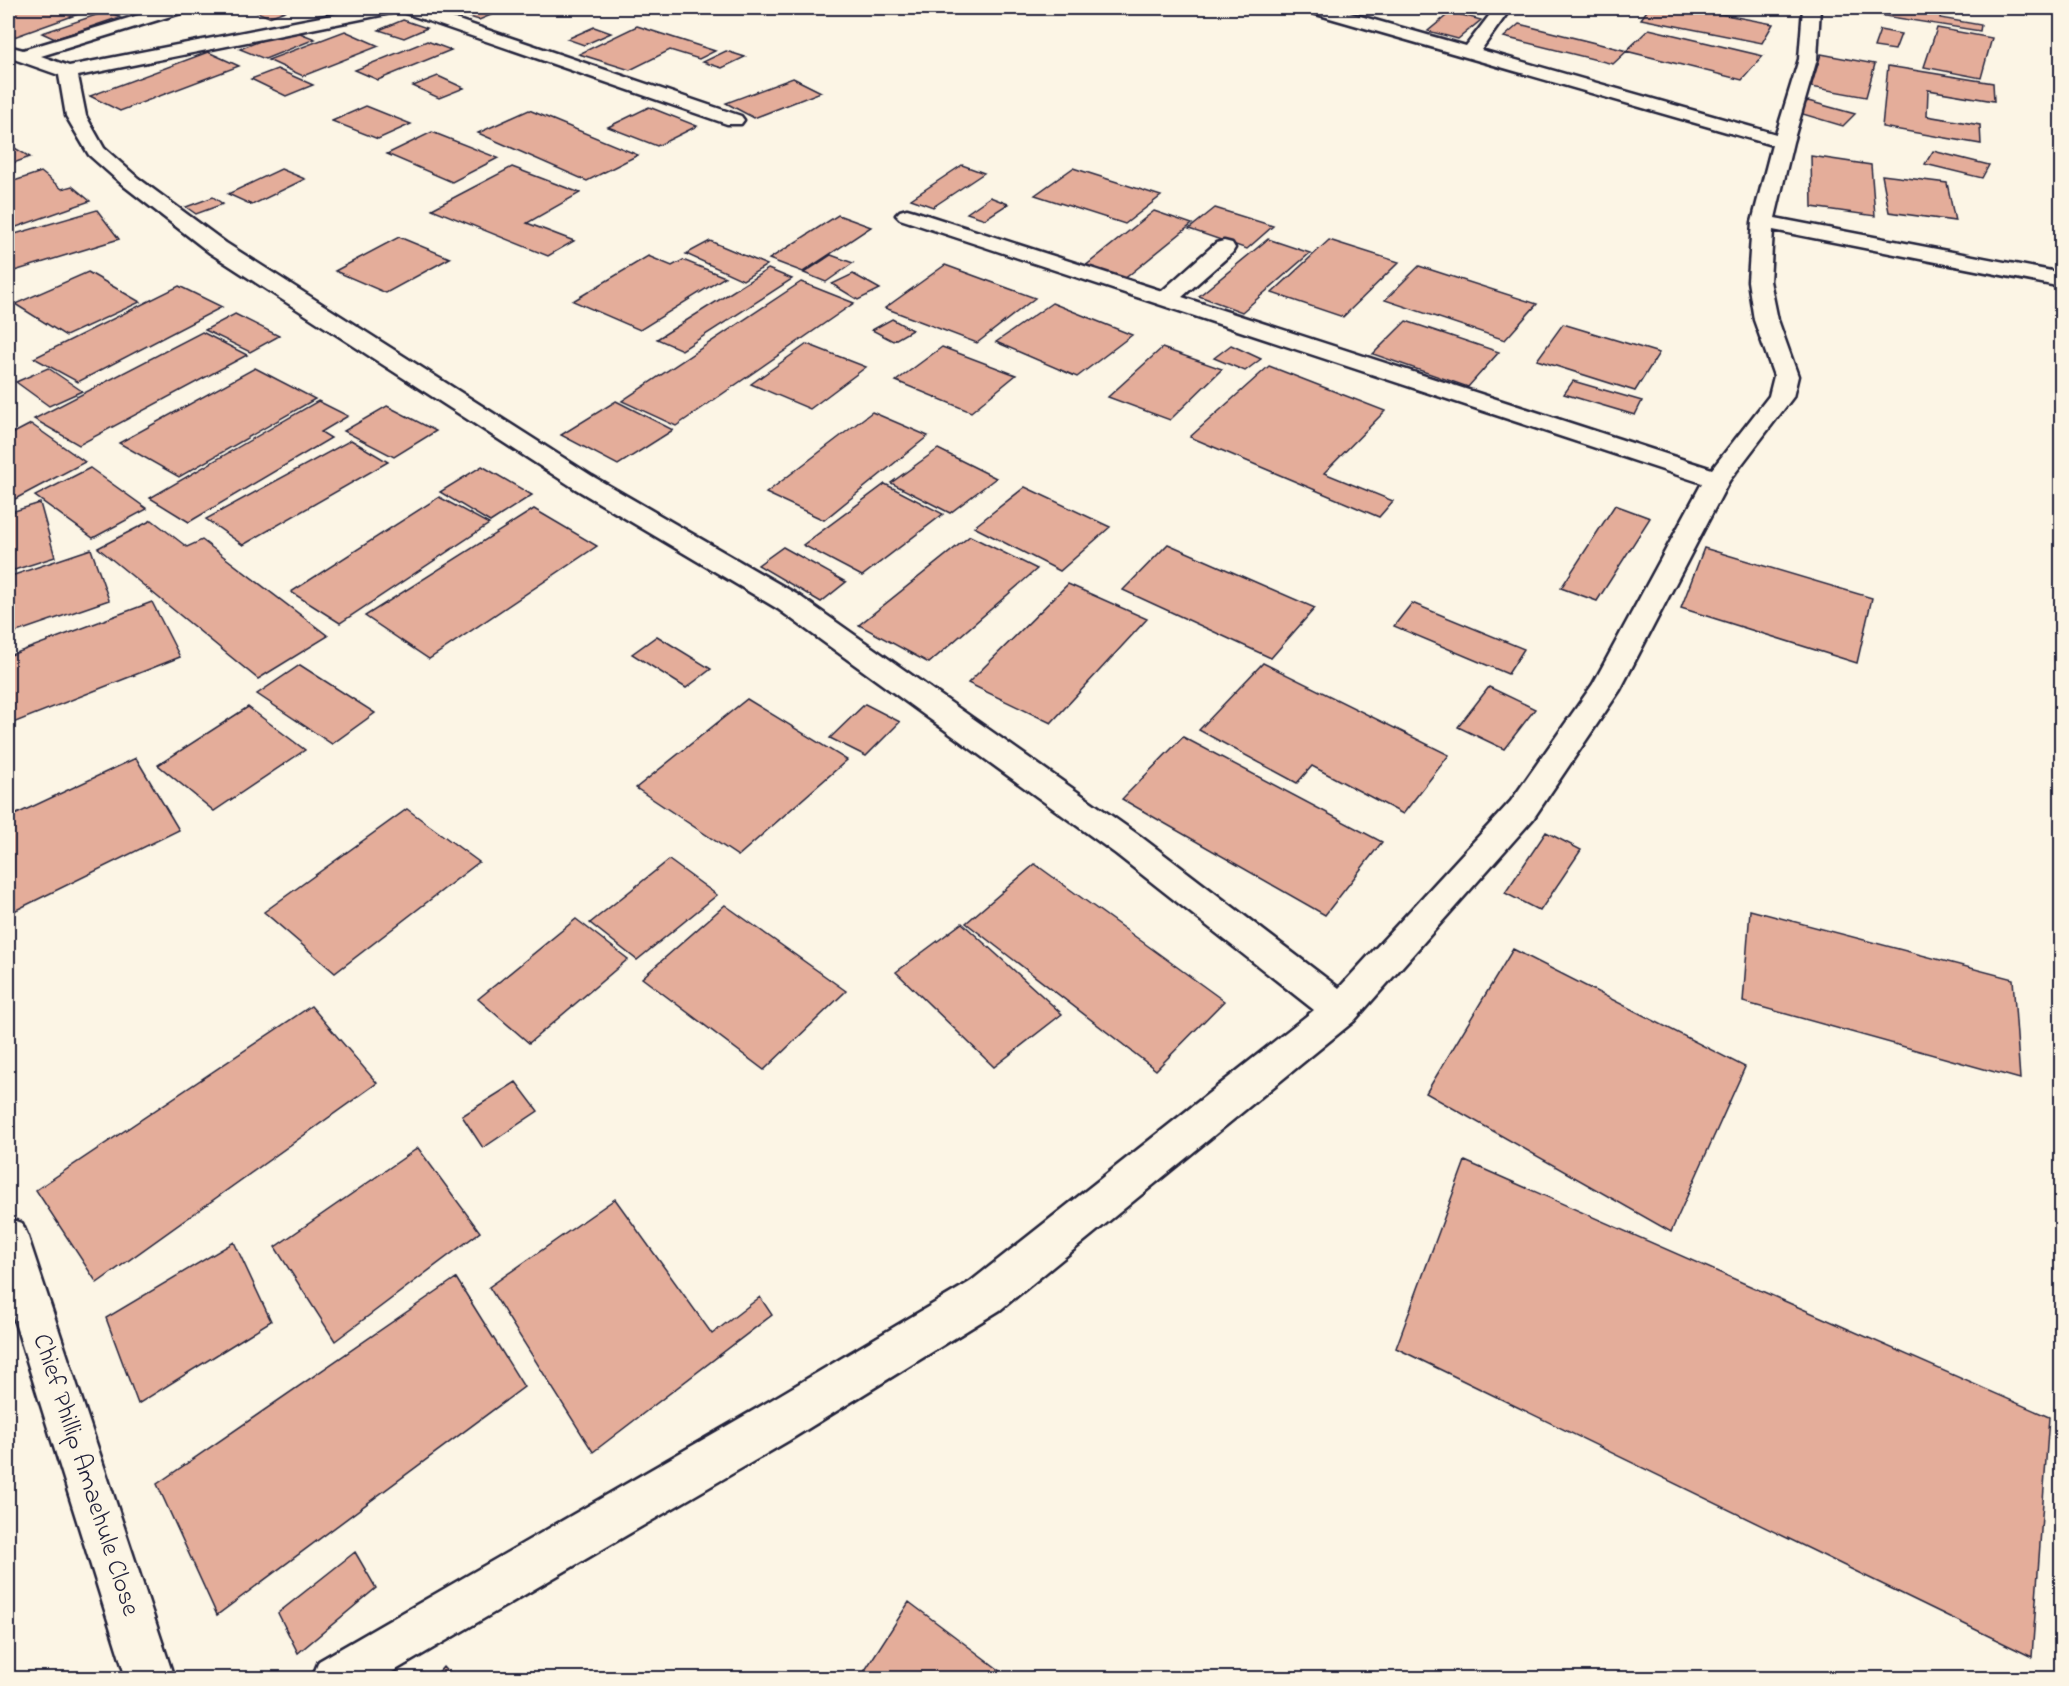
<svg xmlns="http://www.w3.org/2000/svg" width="2069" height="1686" font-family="'Indie Flower',sans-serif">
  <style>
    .building { fill: #e4ad9a; stroke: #22223b; stroke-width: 1.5 }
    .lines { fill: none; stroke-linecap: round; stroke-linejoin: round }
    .minor-casing { stroke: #22223b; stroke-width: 5 }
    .minor { fill: #fcf5e5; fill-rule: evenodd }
    .labels { text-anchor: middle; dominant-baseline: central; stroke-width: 6; stroke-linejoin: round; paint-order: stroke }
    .near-street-label { font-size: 26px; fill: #22223b; stroke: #fcf5e5 }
  </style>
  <rect width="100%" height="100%" fill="#fcf5e5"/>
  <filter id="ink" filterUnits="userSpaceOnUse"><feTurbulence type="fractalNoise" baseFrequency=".0167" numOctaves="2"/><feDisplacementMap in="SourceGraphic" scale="12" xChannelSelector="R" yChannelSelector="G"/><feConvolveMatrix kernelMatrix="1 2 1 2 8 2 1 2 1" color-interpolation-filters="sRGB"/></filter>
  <g filter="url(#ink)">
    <!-- building -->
    <path class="building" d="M26 8H95L14 37 8 34V14Z
      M247 8H293L269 17Z
      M441 8H508L479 20Z
      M1390 8H1428L1420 14Z
      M1446 8H1483L1478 15Z
      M1649 8H1689L1773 24 1762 43 1641 19Z
      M1847 8H1942L1940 18 1981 25 1980 31 1846 10Z
      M108 11 120 17 55 39 42 33Z
      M1451 12 1481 20 1458 39 1428 31Z
      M403 20 427 28 404 38 379 30Z
      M1519 24 1627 51 1613 64 1504 37Z
      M637 26 715 51 699 59 670 50 630 70 579 54Z
      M594 27 611 33 584 45 567 39Z
      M1937 28 1992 38 1981 78 1924 67Z
      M290 29 315 39 265 59 240 49Z
      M1649 29 1763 56 1742 80 1626 51Z
      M1880 30 1901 34 1895 50 1874 47Z
      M345 31 379 46 303 76 268 60Z
      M427 41 451 50 378 80 355 70Z
      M726 51 745 57 722 68 703 62Z
      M208 52 239 66 120 111 90 96Z
      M1821 54 1875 64 1866 97 1811 87Z
      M1888 66 1993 83 1994 101 1928 90 1927 116 1980 125 1981 144 1882 127Z
      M277 69 313 85 286 96 251 79Z
      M438 76 464 88 439 98 413 86Z
      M793 78 821 92 754 118 726 103Z
      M1808 101 1855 114 1843 126 1796 112Z
      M366 106 411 124 378 139 332 121Z
      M649 107 697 126 657 146 608 127Z
      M529 110 638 155 587 181 478 133Z
      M432 132 498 158 452 182 387 154Z
      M8 144 30 157 8 165Z
      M1933 151 1989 165 1982 178 1925 164Z
      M1811 156 1871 165 1875 216 1812 207Z
      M962 165 984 173 933 207 911 199Z
      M512 167 580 193 527 223 574 241 548 256 432 209Z
      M1073 168 1161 196 1125 224 1035 195Z
      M281 169 305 179 252 205 228 194Z
      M41 172 62 189 72 186 90 201 8 230V183Z
      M1882 175 1947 183 1955 221 1889 212Z
      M213 197 223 204 196 214 186 207Z
      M990 197 1008 204 985 219 967 213Z
      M1215 208 1273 226 1247 249 1189 229Z
      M97 210 119 239 8 273V236Z
      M1154 211 1192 224 1123 280 1084 267Z
      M838 215 871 227 803 272 769 259Z
      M399 237 450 258 386 293 335 271Z
      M1268 239 1310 253 1242 312 1199 296Z
      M1329 240 1399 262 1343 317 1272 293Z
      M710 241 767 265 743 280 686 254Z
      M831 255 853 263 826 282 804 273Z
      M648 256 672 266 683 260 725 277 640 330 573 301Z
      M945 265 1035 298 977 343 885 308Z
      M1419 266 1537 304 1505 340 1385 300Z
      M768 269 792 279 682 350 657 339Z
      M88 272 140 302 66 336 15 304Z
      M853 274 880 289 858 300 832 284Z
      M801 282 854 303 676 426 622 401Z
      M179 286 222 307 78 382 34 358Z
      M1052 303 1132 335 1077 377 996 342Z
      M235 314 279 336 250 352 205 330Z
      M892 319 912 330 893 341 872 330Z
      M1406 321 1499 352 1468 387 1373 354Z
      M1563 324 1659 353 1635 391 1537 360Z
      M202 332 247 355 79 445 34 419Z
      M807 344 866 367 810 409 751 384Z
      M1231 345 1261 359 1245 371 1214 358Z
      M942 347 1016 375 971 412 896 381Z
      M1162 348 1222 369 1170 420 1108 397Z
      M1269 366 1385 411 1324 473 1393 501 1379 517 1190 437Z
      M48 368 82 391 49 406 16 382Z
      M255 368 315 399 179 477 119 443Z
      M1573 381 1642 401 1635 415 1564 394Z
      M318 401 348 416 321 432 331 438 189 522 150 498Z
      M616 401 673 430 618 465 561 435Z
      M387 406 436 431 394 457 344 431Z
      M872 412 928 436 824 520 766 493Z
      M31 424 85 462 15 499 8 493V436Z
      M351 440 388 462 243 545 206 519Z
      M938 449 996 478 950 513 891 483Z
      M482 466 532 495 490 522 440 492Z
      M90 468 147 509 93 538 35 496Z
      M885 484 943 514 862 576 803 545Z
      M1025 487 1110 527 1060 571 974 527Z
      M439 497 489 524 340 623 291 592Z
      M40 503 55 557 8 572V513Z
      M1615 505 1650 518 1597 601 1561 588Z
      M534 509 597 546 429 659 365 616Z
      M152 520 187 547 202 540 328 636 258 679 98 548Z
      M970 536 1037 569 929 663 859 625Z
      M1168 544 1315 608 1271 658 1123 590Z
      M783 547 846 582 821 602 758 565Z
      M1704 548 1872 598 1857 663 1681 608Z
      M91 549 109 600 8 635V577Z
      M1068 584 1147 619 1051 723 968 683Z
      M152 602 180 657 8 725V656Z
      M1412 603 1524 649 1508 674 1394 626Z
      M657 636 711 669 686 688 632 654Z
      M1263 663 1449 755 1403 814 1312 766 1297 783 1199 730Z
      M300 665 375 713 332 744 257 694Z
      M1489 687 1535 709 1504 749 1458 727Z
      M747 699 847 760 738 856 636 788Z
      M865 704 900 722 866 756 830 738Z
      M248 707 305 750 214 811 158 765Z
      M1183 737 1382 842 1325 915 1122 799Z
      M136 758 179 830 8 914V818Z
      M407 809 479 862 335 973 264 912Z
      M1546 832 1581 850 1540 911 1505 893Z
      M669 860 717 895 637 960 590 923Z
      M1035 864 1224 1001 1156 1070 966 923Z
      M725 905 846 991 764 1070 642 978Z
      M1750 910 2013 979 2020 1079 1743 1002Z
      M576 919 628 959 529 1043 478 999Z
      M962 923 1062 1014 994 1067 896 972Z
      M1513 949 1745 1067 1671 1232 1426 1093Z
      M311 1006 377 1083 97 1283 36 1190Z
      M516 1082 538 1111 483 1148 462 1116Z
      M418 1148 480 1232 335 1341 275 1247Z
      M1465 1161 2049 1417 2032 1657 1396 1348Z
      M615 1199 712 1334 760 1297 772 1315 593 1452 489 1287Z
      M234 1242 271 1321 138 1404 106 1318Z
      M456 1278 524 1387 217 1615 157 1484Z
      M355 1552 376 1588 298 1653 278 1613Z
      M909 1602 1010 1678H860Z
      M443 1667 453 1678H433Z"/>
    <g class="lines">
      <defs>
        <path id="minor" d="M162 8H187L184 12 41 56 69 66 367 8H423L741 116 744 120 741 124H727L402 12 400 8 391 13 78 76 86 116 104 148 138 178 226 243 592 476 798 595 1140 836 1339 988 1511 801 1593 684 1702 483 900 219 896 215 900 211 907 209 914 211 1162 291 1216 243 1224 241 1232 243 1235 248 1232 253 1182 297 1712 469 1769 396 1774 376 1754 320 1748 281 1752 222 1772 145 1309 12 1306 8H1332L1466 46 1495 8H1511L1481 50 1776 134 1799 59 1803 8H1820L1817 59 1793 142 1775 218 2062 273V287L1773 230 1770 281 1778 320 1798 376 1793 397 1729 481 1620 690 1533 819 1354 1021 1000 1310 788 1441 382 1678H312L319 1661 756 1409 970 1282 1314 1010 1116 854 778 609 574 488 210 253 124 186 89 155 66 116 59 75 8 57V46L23 50Z
          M8 1218 22 1223 28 1237 174 1678H126L8 1300Z"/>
      </defs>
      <!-- minor casing -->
      <use href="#minor" class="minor-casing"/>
      <!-- minor -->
      <use href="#minor" class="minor"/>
    </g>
  </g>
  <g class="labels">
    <!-- near-street labels -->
    <g class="near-street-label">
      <text transform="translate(85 1475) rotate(72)">Chief Phillip Amaehule Close</text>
    </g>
  </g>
  <!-- margin -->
  <rect width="2069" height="1686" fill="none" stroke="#fcf5e5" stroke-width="30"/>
  <rect x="15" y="15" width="2039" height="1656" fill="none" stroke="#22223b" stroke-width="2" filter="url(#ink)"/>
</svg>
